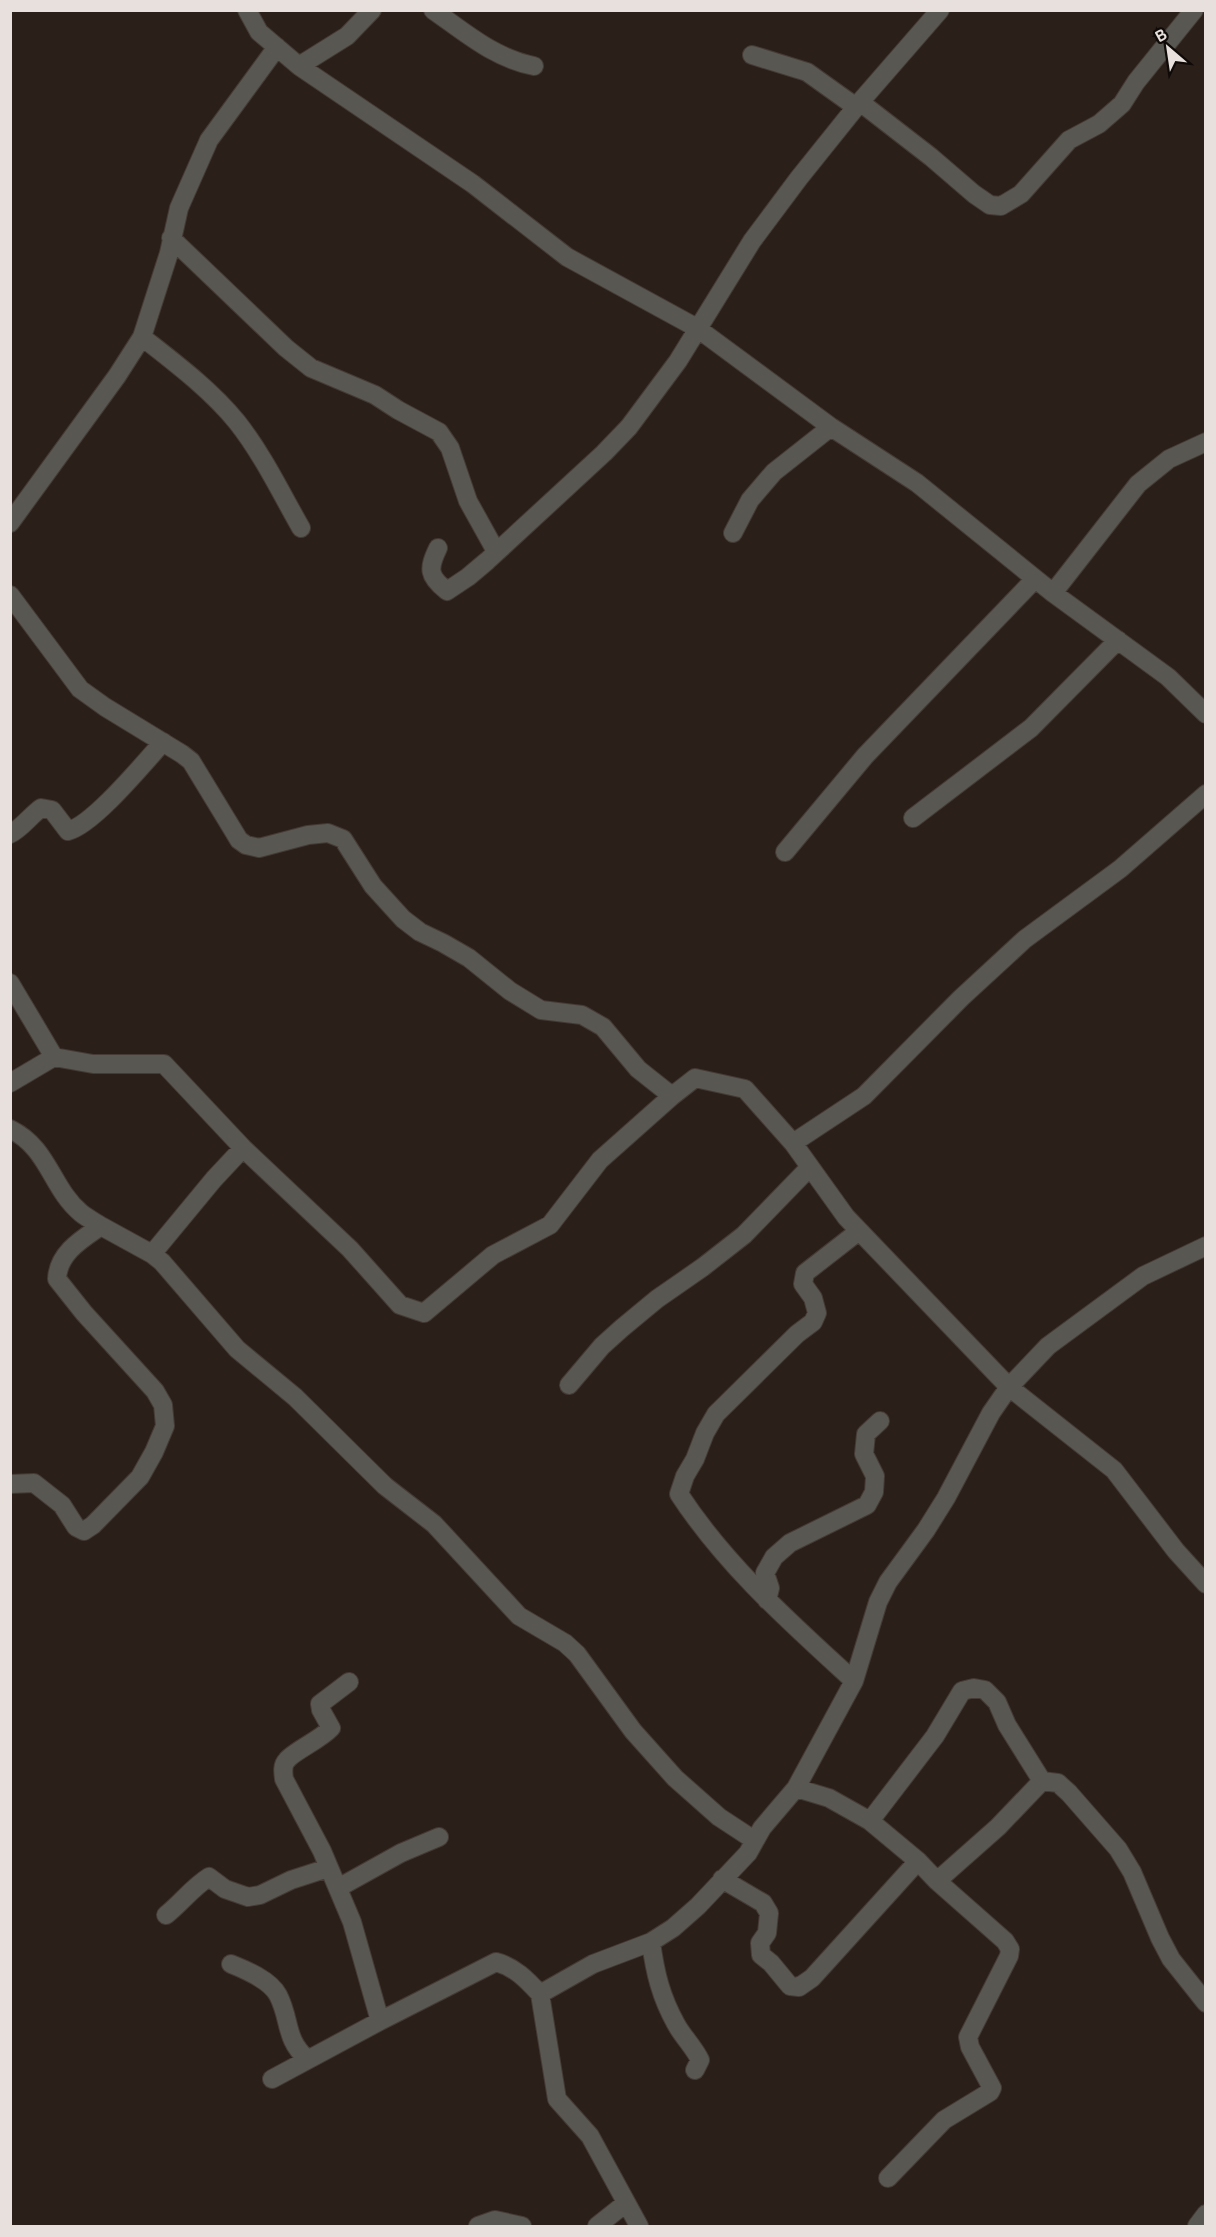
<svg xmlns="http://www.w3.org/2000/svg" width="1216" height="2237" font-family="Quicksand,sans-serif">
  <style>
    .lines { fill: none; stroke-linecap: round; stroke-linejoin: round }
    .minor-casing { stroke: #453a35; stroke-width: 20 }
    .minor { stroke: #585751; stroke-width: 18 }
  </style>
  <rect width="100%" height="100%" fill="#2b1f1a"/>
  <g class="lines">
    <defs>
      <path id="minor" d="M247 10 259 32 299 66 473 184 567 257 697 328 831 427 917 483 1053 593 1168 677 1206 714
        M433 10C466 33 494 58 534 66
        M752 55 807 72 856 107
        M299 66 347 36 372 10
        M860 102 931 157 974 194 990 205 1001 206 1021 194 1069 140 1099 124 1122 104 1136 82 1194 10
        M171 238 286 348 311 368 375 395 398 410 439 432 450 448 468 501 493 546 499 550
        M142 337C175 363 210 389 237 422 263 455 281 493 301 528
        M10 523 117 376 142 337 169 253 179 208 209 140 277 47
        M733 533 750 500 774 472 831 427
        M438 548C428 569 428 576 447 591L468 577 487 561 604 453 629 427 678 361 752 241 799 178 860 102 940 10
        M1053 593 1138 484 1169 459 1206 442
        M10 595 80 689 105 707 182 754 191 761 233 830 239 840 246 845 259 848 308 835 328 833 343 839 373 886 403 919 420 932 443 943 469 958 510 991 541 1010 582 1015 603 1027 638 1069 672 1096
        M1206 794 1120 869 1025 939 961 998 864 1096 793 1143 846 1217 1009 1387 1114 1470 1176 1551 1206 1584
        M913 818 1031 728 1118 640
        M10 834C21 829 30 816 41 808L52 810 68 831C93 825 144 763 163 742
        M785 852 865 756 1035 579
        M10 983 54 1057 93 1064H164L243 1148 350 1249 400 1305 424 1313 493 1255 550 1225 600 1160 672 1096 695 1078 745 1089 793 1143
        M10 1083 54 1057
        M10 1129C49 1148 51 1188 81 1213 87 1218 95 1222 101 1226
        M152 1254 214 1179 243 1148
        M569 1385 602 1346 622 1328 657 1299 703 1267 744 1235 810 1167
        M10 1484 34 1483 62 1505 76 1527 84 1531 93 1525 140 1477 154 1452 165 1426 163 1405 155 1391 84 1313 57 1279C58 1253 82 1239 101 1226L152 1254 162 1262 237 1349 295 1397 385 1486 434 1524 519 1616 565 1643 577 1654 633 1731 675 1778 719 1817 754 1840
        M767 1600 770 1588 765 1573 774 1557 790 1543 867 1505 874 1492 875 1476 864 1454 866 1434 880 1421
        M854 1681C791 1623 726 1566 679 1494L685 1476 695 1459 705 1433 716 1414 797 1334 813 1322 817 1313 813 1298 803 1284 805 1273 859 1231
        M349 1682 320 1704 321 1710 331 1728C320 1740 294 1751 287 1760 282 1765 283 1772 284 1779L322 1851 352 1922 380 2021
        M796 1788 829 1798 870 1821 918 1861 937 1881 1005 1941 1010 1949 1009 1956 968 2037 970 2047 992 2088 990 2092 944 2120 888 2178
        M870 1821 935 1736 962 1691 974 1688 985 1690 997 1702 1007 1725 1042 1781
        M722 1879 763 1903 769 1913 767 1933 760 1943 761 1955 771 1963 790 1986 799 1987 812 1978 918 1861
        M937 1881 998 1827 1042 1781 1058 1783 1069 1793 1118 1849 1132 1872 1160 1938 1171 1959 1206 2003
        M338 1888 401 1853 439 1837
        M166 1915C181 1903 193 1887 209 1877L225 1889 248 1897 260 1895 291 1880 328 1868
        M651 1942C655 1973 661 1997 676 2024 683 2037 694 2047 700 2060L695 2070
        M231 1964C246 1970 270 1980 278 1995 291 2020 284 2038 307 2059
        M540 1994 557 2099 590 2136 639 2226
        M272 2079 380 2021 496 1962C515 1967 527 1980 540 1994L593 1964 651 1942 673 1928 698 1906 748 1853 762 1828 796 1788 854 1681 878 1602 888 1582 926 1530 946 1498 991 1413 1009 1387 1048 1346 1143 1276 1206 1246
        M478 2226 495 2220 522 2226
        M597 2226 626 2203
        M1197 2226 1206 2214"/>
    </defs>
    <!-- minor casing -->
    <use href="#minor" class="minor-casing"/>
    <!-- minor -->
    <use href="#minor" class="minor"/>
  </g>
  <!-- border -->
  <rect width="1216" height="2237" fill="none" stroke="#e8e0dc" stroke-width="24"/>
  <!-- north arrow -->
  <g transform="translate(1168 48) rotate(331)" stroke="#0f0a08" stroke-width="4.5" paint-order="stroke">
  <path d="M0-4.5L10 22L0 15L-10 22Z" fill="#e8e0dc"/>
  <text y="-9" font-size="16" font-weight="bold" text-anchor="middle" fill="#e8e0dc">B</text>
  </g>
</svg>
